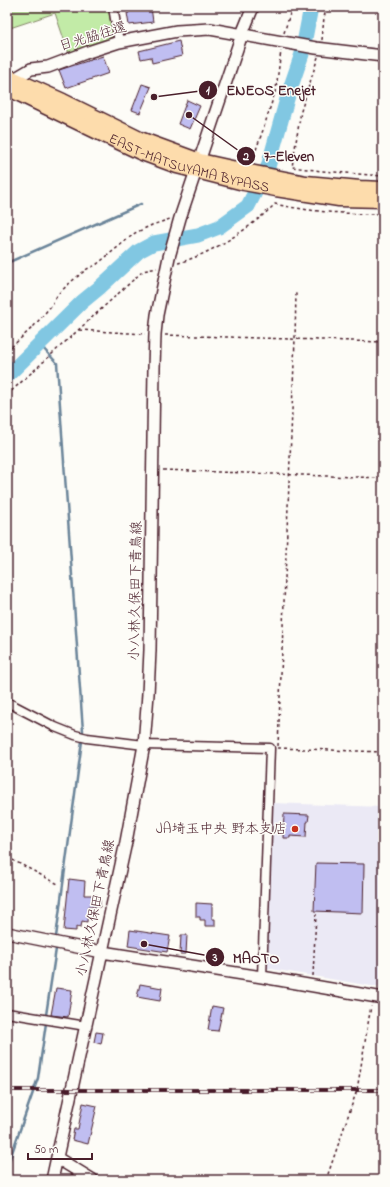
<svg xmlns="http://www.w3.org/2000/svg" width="390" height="1187" font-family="'Indie Flower','Klee One',sans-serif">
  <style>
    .built { fill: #ebe9f5 }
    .green { fill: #c2eba7; stroke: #868569 }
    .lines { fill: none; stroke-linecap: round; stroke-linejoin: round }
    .stream { stroke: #6b8499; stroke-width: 2.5 }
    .river { stroke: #81c7e2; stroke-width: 15 }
    .building { fill: #c0bef1; stroke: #4a1f2b }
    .street-casing { stroke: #4a1f2b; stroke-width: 11 }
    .secondary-casing { stroke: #4a1f2b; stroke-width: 14 }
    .highway-casing { stroke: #4a1f2b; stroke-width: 17 }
    .path { stroke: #4a1f2b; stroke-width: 1.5; stroke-dasharray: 3 3; stroke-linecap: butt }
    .street { stroke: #fdfcf7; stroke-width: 8 }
    .secondary { stroke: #fdfcf7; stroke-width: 11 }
    .highway { stroke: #fddcac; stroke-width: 14 }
    .rail-casing { stroke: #4a1f2b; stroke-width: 4 }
    .rail { stroke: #fdfcf7; stroke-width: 2.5; stroke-dasharray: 8; stroke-linecap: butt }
    .poi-dot { fill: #c8321e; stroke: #fdfcf7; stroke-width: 1.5 }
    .labels { text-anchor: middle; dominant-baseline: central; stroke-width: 3; stroke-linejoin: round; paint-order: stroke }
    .street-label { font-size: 14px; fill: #4a1f2b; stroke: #fdfcf7 }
    .poi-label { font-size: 14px; fill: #4a1f2b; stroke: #fdfcf7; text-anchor: end }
    .leader { fill: none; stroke: #4a1f2b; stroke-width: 1.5 }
    .callout-dot { fill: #4a1f2b; stroke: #fdfcf7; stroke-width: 1.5 }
    .mark-label { font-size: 12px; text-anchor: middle; font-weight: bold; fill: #fff }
    .callout-label { font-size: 15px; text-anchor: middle; font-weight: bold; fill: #4a1f2b; stroke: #fdfcf7; stroke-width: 3; stroke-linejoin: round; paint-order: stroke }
  </style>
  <rect width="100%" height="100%" fill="#fdfcf7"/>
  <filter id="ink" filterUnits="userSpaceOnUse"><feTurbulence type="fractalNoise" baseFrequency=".025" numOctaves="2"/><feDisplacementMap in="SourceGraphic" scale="8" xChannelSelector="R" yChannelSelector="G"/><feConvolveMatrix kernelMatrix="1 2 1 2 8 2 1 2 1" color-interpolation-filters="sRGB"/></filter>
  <g filter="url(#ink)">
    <!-- built -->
    <path class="built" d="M272 803 383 807V988L266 968Z"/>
    <!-- green -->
    <path class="green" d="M7 7H108L113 35 110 39 69 54 55 13 7 29Z"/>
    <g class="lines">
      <!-- stream -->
      <path class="stream" d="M7 263 141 204
        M40 345 57 363 83 731
        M56 937 82 741
        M46 1015 56 949
        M7 1167 38 1078 46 1023"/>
      <!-- river -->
      <path class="river" d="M7 376 82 302 99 288 127 262 139 251 154 243 198 235 219 227 248 206 268 167 289 92 302 54 311 7"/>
    </g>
    <!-- building -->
    <path class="building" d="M129 7H151L153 22 129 25 127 13H129Z
      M179 41 182 56 152 63 151 57 141 59 139 51Z
      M103 56 109 73 66 88 59 70Z
      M142 84 151 87 140 113 132 110Z
      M187 100 200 106 190 129 178 124Z
      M284 814 309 815 308 822H307L306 837 290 836V838H283Z
      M316 863 364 864 363 913 314 911Z
      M69 879 85 881 84 895H97V900H100V907L88 906 87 922 82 921 81 927 76 926V931L64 930Z
      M196 903 212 904V919H215V926H205V920H200V917H196Z
      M130 930 170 936 167 952 128 946Z
      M181 935H187L186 954H180Z
      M140 984 162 988 160 1001 137 997Z
      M56 988 72 990 68 1017 51 1015Z
      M212 1006 223 1008 218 1031 208 1030Z
      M96 1032 103 1033 101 1044 94 1042Z
      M83 1103 97 1106 88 1144 72 1140 74 1129H78Z"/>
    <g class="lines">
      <defs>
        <path id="street" d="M113 7 119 42
          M7 702 55 727 75 735 87 738 144 745 270 748 262 977
          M7 1013 86 1026"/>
        <path id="secondary" d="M9 82 31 69 48 67 88 52 119 42 177 31 210 29 316 48 383 56
          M7 933 102 952 262 977 383 998
          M57 1158 93 1180
          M52 1180 126 842 144 745 148 694 150 650 154 368 155 334 157 315 169 257 180 218 242 34 253 7"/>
        <g id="highway">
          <path d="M7 76 63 101 140 139 200 161 250 172 306 183 360 188 383 189"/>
          <path id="s1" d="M7 88 104 135 142 153 177 166 244 183 276 189 339 199 383 200"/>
        </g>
      </defs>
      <!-- street casing -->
      <use href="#street" class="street-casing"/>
      <!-- secondary casing -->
      <use href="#secondary" class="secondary-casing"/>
      <!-- highway casing -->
      <use href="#highway" class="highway-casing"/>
      <!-- path -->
      <path class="path" d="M284 33 292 7
        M322 40 324 17 327 7
        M318 57 301 111 292 167 322 171 383 176
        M252 161 263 130 276 89 281 51
        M178 263C211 254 251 228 275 204 311 212 346 214 383 214
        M79 330 145 334
        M165 335 383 342
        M7 351 34 326 51 306 58 294 72 281 87 269 96 265 135 233 152 225 170 219
        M7 395 143 271 157 268
        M163 470 383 478
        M278 746 295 339 296 292
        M278 748 383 752
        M7 857 58 884
        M313 976 316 914
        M326 1180 357 1090 371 1006"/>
      <!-- street -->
      <use href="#street" class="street"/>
      <!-- secondary -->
      <use href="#secondary" class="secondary"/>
      <!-- highway -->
      <use href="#highway" class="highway"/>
      <defs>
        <path id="rail" d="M7 1090H383"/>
      </defs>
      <!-- rail casing -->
      <use href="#rail" class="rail-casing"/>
      <!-- rail -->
      <use href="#rail" class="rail"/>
    </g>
  </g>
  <!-- markers -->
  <circle class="poi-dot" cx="295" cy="829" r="4"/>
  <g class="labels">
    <!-- street labels -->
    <g class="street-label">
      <text transform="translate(93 37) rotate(-17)">日光脇往還</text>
      <text stroke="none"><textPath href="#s1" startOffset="198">EAST-MATSUYAMA BYPASS</textPath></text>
      <text transform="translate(136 591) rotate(-89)">小八林久保田下青鳥線</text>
      <text transform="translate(96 908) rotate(-78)">小八林久保田下青鳥線</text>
    </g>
    <!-- poi labels -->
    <g class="poi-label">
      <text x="287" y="829">JA埼玉中央 野本支店</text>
    </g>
  </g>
  <!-- callouts -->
  <path class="leader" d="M154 97L208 90M189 115L246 156M144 944L215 957"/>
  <g class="callout-dot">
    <circle cx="154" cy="97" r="4"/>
    <circle cx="189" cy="115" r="4"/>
    <circle cx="144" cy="944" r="4"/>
    <circle cx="208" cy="90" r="10"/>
    <circle cx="246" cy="156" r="10"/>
    <circle cx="215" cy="957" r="10"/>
  </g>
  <g class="mark-label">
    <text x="208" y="94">1</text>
    <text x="246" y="160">2</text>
    <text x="215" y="961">3</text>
  </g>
  <g class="callout-label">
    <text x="271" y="95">ENEOS Enejet</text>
    <text x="289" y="161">7-Eleven</text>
    <text x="256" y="963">MAOTO</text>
  </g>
  <!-- margin -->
  <rect width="390" height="1187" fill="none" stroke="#fdfcf7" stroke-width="24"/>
  <rect x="12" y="12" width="366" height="1163" fill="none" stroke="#4a1f2b" stroke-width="1.5" filter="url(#ink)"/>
  <!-- scale -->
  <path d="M28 1153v6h64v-6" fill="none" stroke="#4a1f2b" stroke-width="2"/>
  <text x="34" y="1153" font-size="12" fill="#4a1f2b" stroke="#fdfcf7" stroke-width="3" paint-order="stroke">50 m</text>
</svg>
